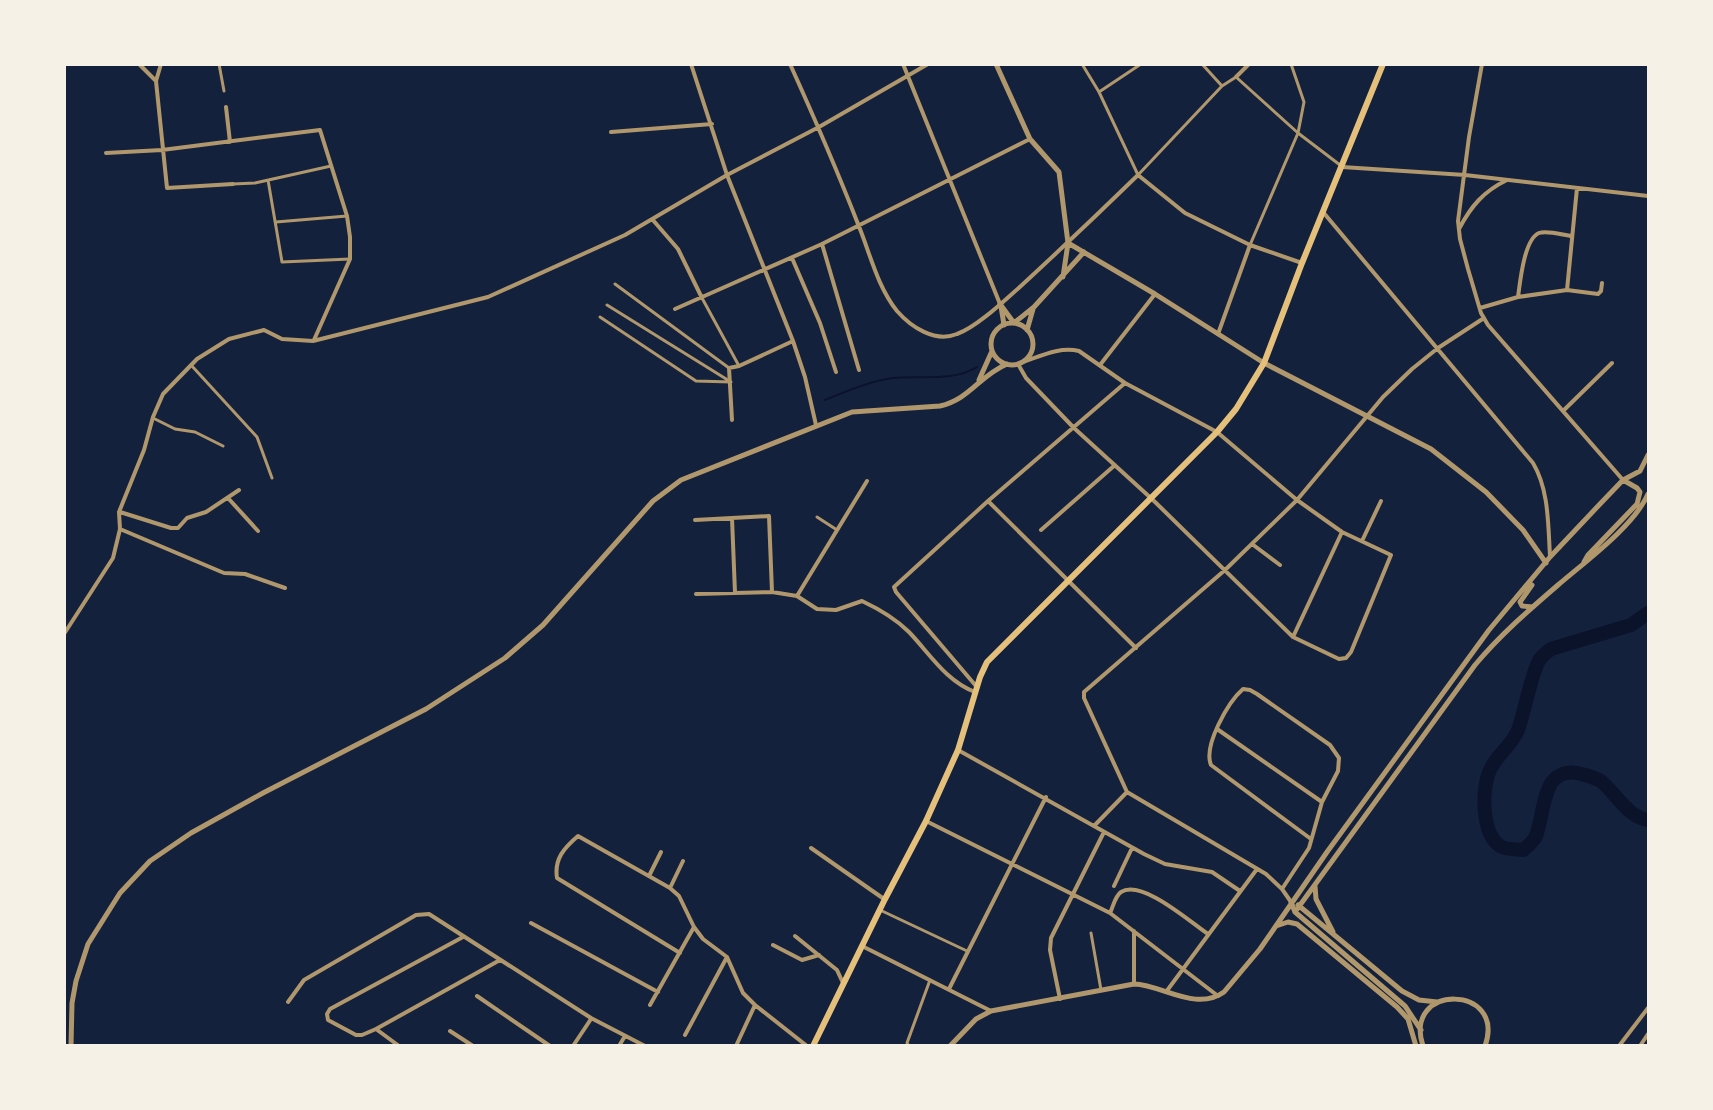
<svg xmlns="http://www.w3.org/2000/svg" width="1713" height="1110" font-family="Spectral,serif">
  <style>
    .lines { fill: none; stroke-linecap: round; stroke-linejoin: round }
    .stream { stroke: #0b132b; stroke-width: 2 }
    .river { stroke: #0b132b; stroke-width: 14 }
    .pedestrian { stroke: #b1986c; stroke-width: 3 }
    .minor { stroke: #b1986c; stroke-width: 4 }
    .tertiary { stroke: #b1986c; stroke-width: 5 }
    .secondary { stroke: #e5c07b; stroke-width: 6 }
  </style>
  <rect width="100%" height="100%" fill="#14213d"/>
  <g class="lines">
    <!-- stream -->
    <path class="stream" d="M825 400C847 391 870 381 893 378 920 375 953 382 977 367"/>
    <!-- river -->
    <path class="river" d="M1648 613 1631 625 1551 649C1547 652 1543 655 1540 659 1531 673 1525 711 1518 730 1512 745 1498 754 1491 768 1481 786 1481 833 1500 846 1506 850 1516 849 1523 850 1528 846 1533 842 1536 836 1546 809 1541 761 1585 775 1591 777 1597 778 1602 782 1617 795 1628 817 1648 820"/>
    <!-- pedestrian -->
    <path class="pedestrian" d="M219 64 224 91
      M1082 64 1099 92 1138 175 1222 86 1236 77 1298 133 1340 165
      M1202 64 1222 86
      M1099 92 1141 64
      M268 180 282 262 350 259
      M233 184 255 183 331 166
      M276 222 347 216
      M1250 245 1298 133 1304 102 1291 64
      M615 284 729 368
      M702 298 739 366
      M607 305 731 382
      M600 317 696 381 731 382
      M191 365 257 437 272 478
      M153 418 175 429 195 432 223 446
      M817 517 837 530
      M880 910 967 951
      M1091 933 1101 990
      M909 1046 907 1043 930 980"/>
    <!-- minor -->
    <path class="minor" d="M139 64 156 81
      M161 64 156 81 167 188 233 184
      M691 64 727 175 793 341 805 377 816 425
      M790 64C814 117 837 170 858 224 870 253 877 286 897 311 911 327 935 343 957 334 977 327 1005 300 1022 285 1061 249 1100 212 1138 175L1185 213 1250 245 1302 263
      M903 64 1000 304
      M1482 64 1469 137 1458 221 1460 239 1468 269 1481 313 1488 325 1623 480
      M1236 77 1249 64
      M226 107 230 142
      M611 132 712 124
      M106 153 162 150 320 130 347 216 350 237V259L314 340
      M1342 167 1465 175 1648 196
      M1323 212 1533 463C1549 490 1548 524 1550 556
      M652 219 678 249 702 298
      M1459 229C1471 206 1484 191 1507 180
      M822 244 859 370
      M792 258 820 323 836 372
      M1567 290 1577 188
      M1518 297C1520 283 1524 239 1539 233 1547 230 1563 235 1572 236
      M1480 308 1518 297 1567 290 1598 294 1601 291 1602 283
      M675 309 822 244 1030 139
      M1218 334 1250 245
      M1018 364 1026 378 1074 428 1153 500 1293 637 1339 659 1346 658 1351 652 1391 555 1342 532 1297 500 1217 432 1125 383 1079 351C1059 346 1039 357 1020 363
      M1100 365 1155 294
      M1564 410 1612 363
      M732 420 729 368 739 366 793 341
      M228 498 258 531
      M988 501 1136 648
      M120 512 171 528H178L187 518 206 512 239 490
      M732 518 735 593
      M695 520 769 516 772 592
      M120 529 224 573 245 574 285 588
      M1041 530 1115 465
      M1362 541 1381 501
      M1252 544 1280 565
      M696 594 772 592 797 596 817 609 836 610 862 601C879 609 895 618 909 632 930 654 946 681 975 692
      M797 596 867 481
      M64 634 113 558 120 529 119 512 144 450 153 417 163 394 197 359 229 339 264 330 282 339 313 341 488 297 625 235 727 175 819 127 928 64
      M1293 637 1342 532
      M976 686 896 592 894 587 988 501 1125 383
      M1217 729 1322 802
      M958 750 1144 854 1165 864 1212 872 1240 891
      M926 821 1110 913 1218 996
      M1094 826 1127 792
      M811 848 884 899
      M649 876 661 852
      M1114 886 1132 848
      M670 888 683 861
      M1282 889 1309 848 1322 802 1338 771 1339 758 1330 745 1257 694 1250 690 1243 689C1228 702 1203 746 1211 765L1311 839
      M1291 902 1282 889 1266 874 1127 792 1084 698V692L1225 570 1297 500 1383 397 1412 369 1438 348 1484 318
      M1110 913C1113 907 1115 896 1121 892 1142 879 1190 922 1208 934
      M531 923 658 992
      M1134 931V984
      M795 936 837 970 843 983
      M773 945 802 960 819 955
      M862 946 991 1011
      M680 953 557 878C554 859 564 848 578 836L670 888 679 896 694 927 703 939 727 957 743 993 755 1005 807 1046
      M949 989 1046 797
      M1166 992 1257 869
      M477 996 550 1046
      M1060 999 1050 950 1051 938 1104 832
      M288 1002 304 980 416 915 429 914 591 1018 645 1046
      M650 1005 694 927
      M376 1029 500 960
      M450 1031 473 1046
      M685 1035 727 957
      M399 1046 376 1029 362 1035H356L328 1020 327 1014 330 1009 463 937
      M573 1046 591 1019
      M619 1046 625 1036
      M736 1046 755 1005
      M1619 1046 1648 1008
      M1640 1046 1648 1034"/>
    <!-- tertiary -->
    <path class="tertiary" d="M996 64 1030 139 1059 172 1068 243 1063 277
      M1068 243 1155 294 1264 363 1431 449 1486 492 1523 530 1546 563
      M1000 304 1014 323 1034 307 1084 252
      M1001 306 1004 325
      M991 344a21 21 0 1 1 42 0a21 21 0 1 1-42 0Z
      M1027 330 1033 309
      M979 380 992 351
      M1584 562 1588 555 1637 504 1640 492 1637 488 1623 480
      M1532 585 1520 602 1522 606 1533 607
      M1315 886 1316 899 1333 932
      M1291 902 1295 912 1405 1006 1421 1030
      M1298 905 1402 991 1419 1000 1437 1002
      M1295 912 1475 665C1500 635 1529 610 1558 585 1586 561 1634 526 1648 494
      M1276 926 1288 922 1297 924 1397 1007 1408 1019 1416 1046
      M71 1046 72 1003 76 981 88 944 120 893 150 861 191 833 263 793 426 709 505 658 543 625 653 501 681 480 852 412 940 406C970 399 979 376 1007 364
      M950 1046 976 1019 991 1011 1134 984C1163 985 1196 1012 1224 992L1260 949 1327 852 1489 630 1550 557 1600 504 1623 480 1640 471 1648 455
      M1423 1046C1402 983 1507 984 1485 1046"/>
    <!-- secondary -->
    <path class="secondary" d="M813 1046 885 899 926 821 958 750 980 677 987 662 1217 432 1236 409 1264 363 1302 263 1383 64"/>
  </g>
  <!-- border -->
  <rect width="1713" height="1110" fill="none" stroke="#f6f1e7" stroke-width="132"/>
</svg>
